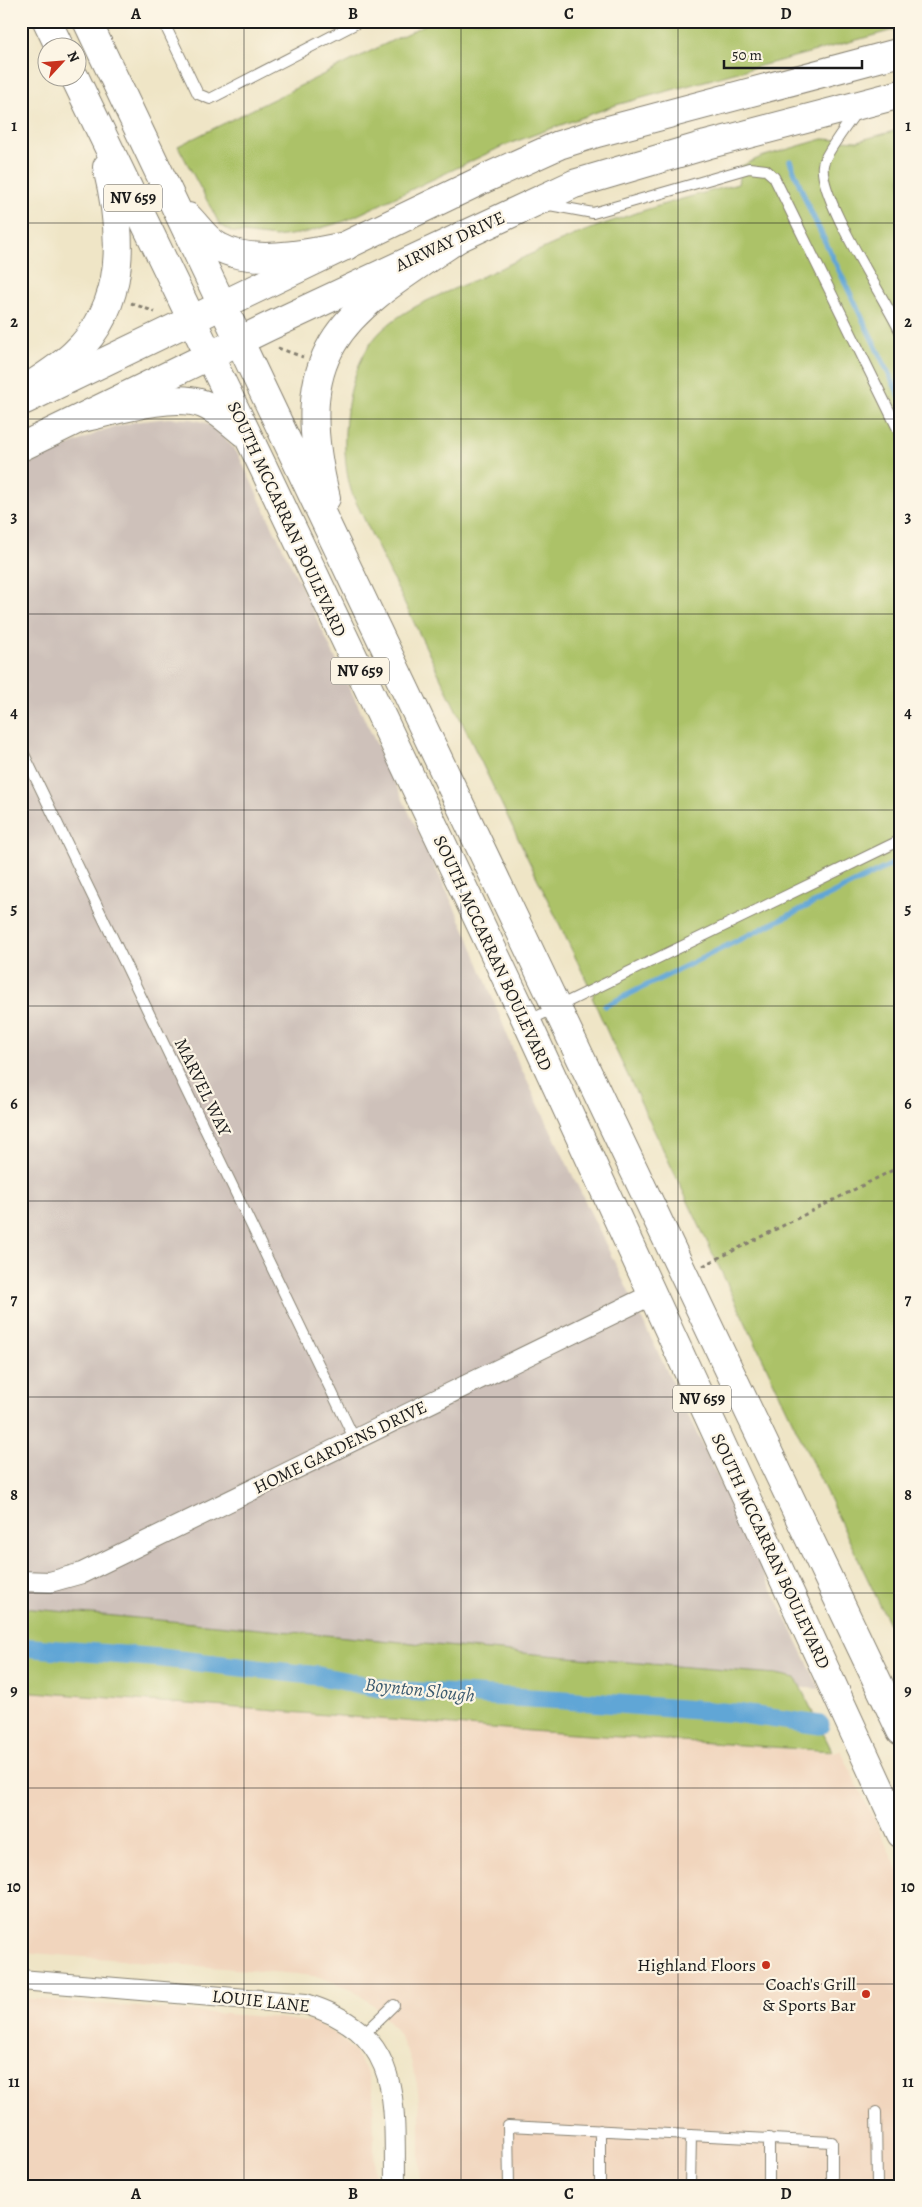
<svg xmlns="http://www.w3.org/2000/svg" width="922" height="2207" font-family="Alegreya,serif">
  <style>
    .built { fill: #f1d5bd }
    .industrial { fill: #cec1ba }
    .green { fill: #acc267; stroke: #646f42 }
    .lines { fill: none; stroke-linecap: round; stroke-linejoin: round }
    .stream { stroke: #60a6d6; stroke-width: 5.5 }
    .canal { stroke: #60a6d6; stroke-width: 19 }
    .service-casing { stroke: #868071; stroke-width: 12 }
    .minor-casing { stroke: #868071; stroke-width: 22 }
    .secondary-casing { stroke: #868071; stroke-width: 30 }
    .primary-casing { stroke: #868071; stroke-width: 30 }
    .path { stroke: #868071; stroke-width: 3; stroke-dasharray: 4 4; stroke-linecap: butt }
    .service { stroke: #fff; stroke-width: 10 }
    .minor { stroke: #fff; stroke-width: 20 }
    .secondary { stroke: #fff; stroke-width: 28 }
    .primary { stroke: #fff; stroke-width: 28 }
    .grid { fill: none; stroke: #1c1c1c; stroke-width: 1; stroke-opacity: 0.55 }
    .poi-dot { fill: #c8321e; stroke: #fcf5e5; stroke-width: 2 }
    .labels { text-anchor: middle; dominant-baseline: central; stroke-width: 4.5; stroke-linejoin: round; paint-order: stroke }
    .shield { fill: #fcf5e5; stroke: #5f5d58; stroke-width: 1 }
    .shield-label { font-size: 16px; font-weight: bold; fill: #1c1c1c }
    .street-label { font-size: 18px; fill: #1c1c1c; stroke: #fcf5e5 }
    .poi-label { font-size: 18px; fill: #1c1c1c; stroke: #fcf5e5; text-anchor: end }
    .water-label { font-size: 19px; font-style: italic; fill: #3b5a70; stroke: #fcf5e5 }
    .neatline { fill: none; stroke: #1c1c1c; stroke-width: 2 }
    .grid-label { font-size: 16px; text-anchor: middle; font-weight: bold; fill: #1c1c1c }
  </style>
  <rect width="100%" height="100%" fill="#fcf5e5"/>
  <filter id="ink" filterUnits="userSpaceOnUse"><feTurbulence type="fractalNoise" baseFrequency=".02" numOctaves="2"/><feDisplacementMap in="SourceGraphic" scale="10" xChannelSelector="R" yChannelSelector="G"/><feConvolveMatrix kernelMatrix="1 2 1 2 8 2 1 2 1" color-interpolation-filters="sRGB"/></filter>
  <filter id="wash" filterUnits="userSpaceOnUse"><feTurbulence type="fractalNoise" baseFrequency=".0096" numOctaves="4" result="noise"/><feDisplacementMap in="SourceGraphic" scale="20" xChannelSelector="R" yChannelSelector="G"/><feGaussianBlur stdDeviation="1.12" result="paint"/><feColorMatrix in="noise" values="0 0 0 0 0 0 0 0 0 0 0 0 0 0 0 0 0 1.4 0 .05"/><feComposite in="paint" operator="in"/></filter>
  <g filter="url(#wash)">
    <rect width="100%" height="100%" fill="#efe5c6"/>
    <!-- built -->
    <path class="built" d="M21 1691 825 1752 841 1751 901 1876V2186H420V2110L417 2084 410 2057 398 2033 375 2006 352 1990 320 1977 297 1974 21 1952Z
      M21 1998 278 2018 315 2023 339 2036 355 2053 367 2072 373 2093 375 2186H21Z"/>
    <!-- industrial -->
    <path class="industrial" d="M168 418 190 419 204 422 221 433 238 454 468 936 518 1062 820 1689 21 1624V467L104 430 134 422Z"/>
    <!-- green -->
    <path class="green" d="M432 21H901V28L616 105 503 146 345 221 304 233 276 237 232 232 220 225 178 146Z
      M901 129V1649L611 1040 592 997 594 996 353 496C338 455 344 387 367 349 390 310 443 295 481 277 512 263 543 248 575 235 627 214 683 198 738 184L741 166 761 157 823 139 858 141Z
      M21 1608C273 1629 524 1655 776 1674L796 1678 832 1751 543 1732 21 1691Z"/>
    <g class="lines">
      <!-- stream -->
      <path class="stream" d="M790 161 809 208 901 399
        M605 1006 901 860"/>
      <!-- canal -->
      <path class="canal" d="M21 1647 162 1658 319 1676 389 1690 565 1700 735 1713 820 1725"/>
    </g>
  </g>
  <g filter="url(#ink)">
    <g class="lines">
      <defs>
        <path id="service" d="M163 21 198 94 210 99 361 21
          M857 111C850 121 824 155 823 165 818 198 885 298 901 333
          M544 204 593 213 749 168 766 170 774 177 901 435
          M21 748 355 1440
          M528 1021 901 840
          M363 2035 394 2005
          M876 2112 877 2186
          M600 2130V2186
          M769 2138V2186
          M509 2186 508 2126 832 2142V2186
          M690 2186 691 2135"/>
        <path id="minor" d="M21 1581 50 1582 82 1573 653 1294
          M21 1980 306 2004C404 2034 394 2101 395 2186"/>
        <path id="secondary" d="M25 400 486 178 559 145 597 133 901 52
          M21 447 268 327 574 184 706 145 901 94"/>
        <path id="primary" d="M47 21 60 48
          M87 21 901 1731
          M75 78 264 469 527 1022 901 1834
          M188 217C198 227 206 240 219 247 252 266 310 253 346 246
          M21 392C39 380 58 369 74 354 128 304 123 232 107 167
          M82 418C114 411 172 392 203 404 219 410 231 423 244 433
          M326 498C288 342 346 313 463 235"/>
      </defs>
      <!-- service casing -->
      <use href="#service" class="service-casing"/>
      <!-- minor casing -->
      <use href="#minor" class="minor-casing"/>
      <!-- secondary casing -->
      <use href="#secondary" class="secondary-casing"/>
      <!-- primary casing -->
      <use href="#primary" class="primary-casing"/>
      <!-- path -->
      <path class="path" d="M131 303 155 312
        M278 348 303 357
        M893 1170 901 1186
        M703 1266 901 1166"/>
      <!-- service -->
      <use href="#service" class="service"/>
      <!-- minor -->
      <use href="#minor" class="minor"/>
      <!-- secondary -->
      <use href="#secondary" class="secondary"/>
      <!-- primary -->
      <use href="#primary" class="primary"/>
    </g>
  </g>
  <!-- grid -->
  <path class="grid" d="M244 21V2186M461 21V2186M678 21V2186M21 223H901M21 419H901M21 614H901M21 810H901M21 1006H901M21 1201H901M21 1397H901M21 1593H901M21 1788H901M21 1984H901"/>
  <!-- markers -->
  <g class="poi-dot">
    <circle cx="766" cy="1965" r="5"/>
    <circle cx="866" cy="1994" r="5"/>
  </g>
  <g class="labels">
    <!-- shield labels -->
    <g class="shield">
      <rect x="104" y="184.5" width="58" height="27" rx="4"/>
      <rect x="331" y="657.5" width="58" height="27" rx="4"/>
      <rect x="673" y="1385.5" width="58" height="27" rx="4"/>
    </g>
    <g class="shield-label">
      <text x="133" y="198">NV 659</text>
      <text x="360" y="671">NV 659</text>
      <text x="702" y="1399">NV 659</text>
    </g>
    <!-- street labels -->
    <g class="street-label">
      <text transform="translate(450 241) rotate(-25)">AIRWAY DRIVE</text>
      <text transform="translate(287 519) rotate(65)">SOUTH MCCARRAN BOULEVARD</text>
      <text transform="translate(493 953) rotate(65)">SOUTH MCCARRAN BOULEVARD</text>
      <text transform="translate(203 1087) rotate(64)">MARVEL WAY</text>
      <text transform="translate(340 1447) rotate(-26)">HOME GARDENS DRIVE</text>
      <text transform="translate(771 1551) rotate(65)">SOUTH MCCARRAN BOULEVARD</text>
      <text transform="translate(261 2001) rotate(6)">LOUIE LANE</text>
    </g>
    <!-- poi labels -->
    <g class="poi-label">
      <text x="756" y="1965">Highland Floors</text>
      <text x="856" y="1984">Coach's Grill<tspan x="856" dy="21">&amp; Sports Bar</tspan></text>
    </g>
    <!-- water labels -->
    <g class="water-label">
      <text transform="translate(420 1690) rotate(6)">Boynton Slough</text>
    </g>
  </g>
  <!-- margin -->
  <rect width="922" height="2207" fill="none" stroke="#fcf5e5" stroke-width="55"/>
  <!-- north arrow -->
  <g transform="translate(62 62) rotate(64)"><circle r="24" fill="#fcf5e5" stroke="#a29e95"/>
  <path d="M0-4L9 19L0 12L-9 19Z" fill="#c8321e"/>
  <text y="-8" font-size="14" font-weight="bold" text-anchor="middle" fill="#1c1c1c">N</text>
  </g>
  <!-- scale -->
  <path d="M724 60v8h138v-8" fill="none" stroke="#1c1c1c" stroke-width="2.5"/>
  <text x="732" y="60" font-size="15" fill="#1c1c1c" stroke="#fcf5e5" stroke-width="4" paint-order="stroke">50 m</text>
  <rect x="28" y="28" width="866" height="2152" class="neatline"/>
  <g class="grid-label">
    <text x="136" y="19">A</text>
    <text x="353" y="19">B</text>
    <text x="569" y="19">C</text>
    <text x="786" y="19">D</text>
    <text x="14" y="131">1</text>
    <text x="908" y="131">1</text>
    <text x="14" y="327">2</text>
    <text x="908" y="327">2</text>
    <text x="14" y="522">3</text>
    <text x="908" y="522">3</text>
    <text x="14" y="718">4</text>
    <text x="908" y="718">4</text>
    <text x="14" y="914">5</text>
    <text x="908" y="914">5</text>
    <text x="14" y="1109">6</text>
    <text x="908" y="1109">6</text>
    <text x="14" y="1305">7</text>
    <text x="908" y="1305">7</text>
    <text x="14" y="1500">8</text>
    <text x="908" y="1500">8</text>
    <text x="14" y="1696">9</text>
    <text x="908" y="1696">9</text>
    <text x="14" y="1892">10</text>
    <text x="908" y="1892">10</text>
    <text x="14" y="2087">11</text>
    <text x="908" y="2087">11</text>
    <text x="136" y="2199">A</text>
    <text x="353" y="2199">B</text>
    <text x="569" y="2199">C</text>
    <text x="786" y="2199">D</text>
  </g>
</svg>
